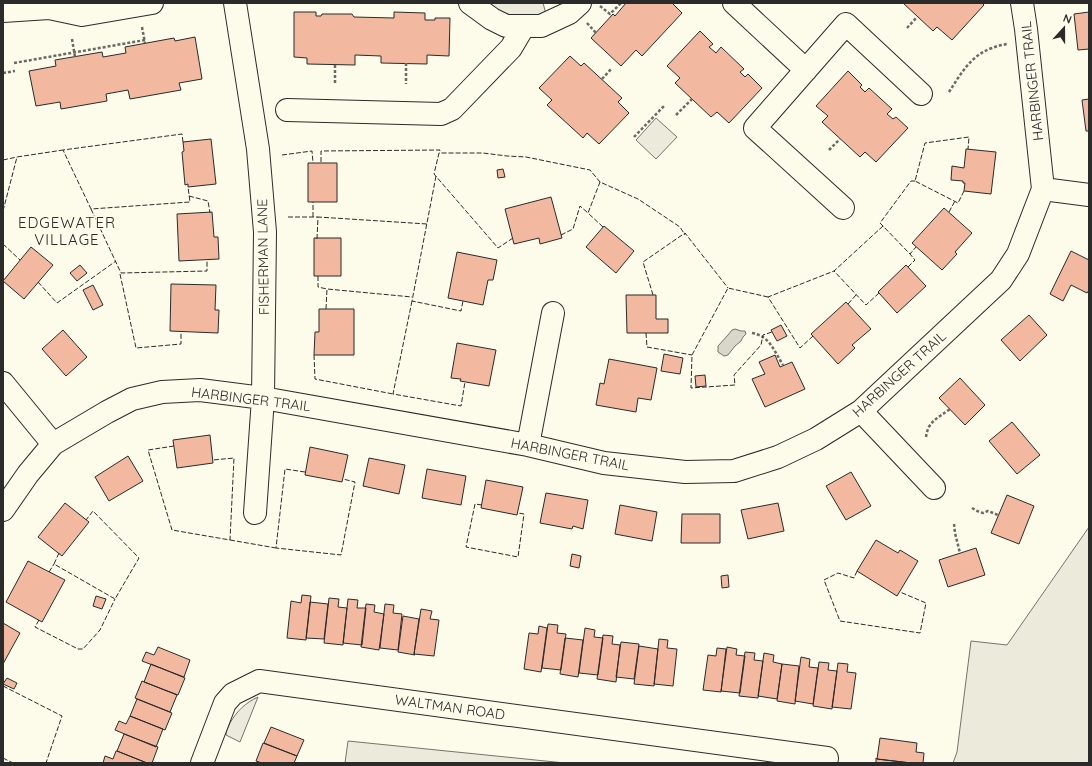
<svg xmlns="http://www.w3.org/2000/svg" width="1092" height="766" font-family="Quicksand,sans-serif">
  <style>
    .green { fill: #ecebdb; stroke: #74746e }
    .water { fill: #d8d7c9; stroke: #74746e }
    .building { fill: #f2b8a0; stroke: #2b2b2b }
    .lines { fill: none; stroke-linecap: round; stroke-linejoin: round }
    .minor-casing { stroke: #2b2b2b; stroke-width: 24 }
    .path { stroke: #6a6964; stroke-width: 2.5; stroke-dasharray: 3 2; stroke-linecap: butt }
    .minor { stroke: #fdfbea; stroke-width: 22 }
    .fence { stroke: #2b2b2b; stroke-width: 1; stroke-dasharray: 5 2; stroke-linecap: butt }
    .labels { text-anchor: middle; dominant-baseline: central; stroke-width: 3; stroke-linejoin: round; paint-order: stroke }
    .street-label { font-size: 14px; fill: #2b2b2b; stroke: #fdfbea }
    .neighbourhood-label { font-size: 15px; letter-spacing: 1px; fill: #2b2b2b; stroke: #fdfbea }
  </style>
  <rect width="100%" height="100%" fill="#fdfbea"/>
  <!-- green -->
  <path class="green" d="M486 3H543L546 14C531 16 517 17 503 13 497 11 492 6 486 3Z
    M656 118 677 137 656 159 636 140Z
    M1089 527V763H953L957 752 971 641 1007 645Z
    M258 697 240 742 226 735C226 731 228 728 230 723 237 711 245 703 258 697Z
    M348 741 565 763H345Z"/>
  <!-- water -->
  <path class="water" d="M735 329 741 331H745L746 334 743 337 741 341 735 346 728 355 724 356 718 352V346L728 335 732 330Z"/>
  <!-- building -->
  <path class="building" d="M626 3H672L682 13 642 56 636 50 621 66 591 38 613 14 615 16Z
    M903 3H982L984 5 952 40 937 27 933 31Z
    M294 12H316V16H321L322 14H352L354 17 394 18V12L425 13V20H435V18H450L449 56 427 55V64L381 63V56L355 55V65L307 64V58L294 57Z
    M1089 12V49L1078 50 1074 14Z
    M700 31 713 44 709 47 716 53 721 47 744 69 740 72 745 77 748 74 762 88 729 123 717 112 711 117 675 83 680 78 667 66Z
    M195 37 202 79 179 83 181 90 130 99 128 90 106 94 107 101 61 109 60 102 36 106 29 71 56 66 55 60 102 52 103 57 126 53 125 47 174 38 175 41Z
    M570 56 581 66 584 63 622 98 618 102 629 113 599 144 587 133 583 138 547 105 552 100 539 88Z
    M848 71 862 85 860 87 865 92 869 88 892 109 887 114 893 119 896 117 908 128 876 162 865 152 860 157 822 122 828 116 816 106Z
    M1089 99V131H1086L1082 100Z
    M211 139 216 184 188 187V184L185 185 182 152 184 151 183 142Z
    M966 149 996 152 991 194 964 191 965 183H963V181L951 180 952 166 964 168Z
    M308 163H337V202H308Z
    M503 169 505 177 498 178 497 170Z
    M551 197 562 238 540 244 539 238 514 244 505 209Z
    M944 208 972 233 955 252 957 254 942 270 912 243Z
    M212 212 214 237H218L219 259 179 261 177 214Z
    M604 226 634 251 616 273 586 247Z
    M314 238H341V276H314Z
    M31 247 53 265 24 299 3 281Z
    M1071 251 1089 260V290L1087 293 1071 285 1063 301 1050 294Z
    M457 252 497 260 493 280H488L483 305 448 298Z
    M80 265 87 273 77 281 70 273Z
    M906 265 926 286 897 313 878 292Z
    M171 284 216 285 215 310H219L218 333 170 331Z
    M93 285 103 305 93 310 83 290Z
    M626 295H656V319H668V333H627Z
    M846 302 871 329 852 345 855 348 838 364 811 334Z
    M319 309H354V355H314L315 332H319Z
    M1029 315 1047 335 1020 361 1001 340Z
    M781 325 787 336 777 341 771 330Z
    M63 330 87 357 66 376 42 349Z
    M457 343 496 350 489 386 460 381 461 379 451 378Z
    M664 354 683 358 680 374 661 371Z
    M775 355 780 367 792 362 805 389 765 407 752 379 765 374 759 362Z
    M609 359 657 368 651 400 638 398 636 412 596 405 600 383 604 384Z
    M705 375 706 386 696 387 695 376Z
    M960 378 985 405 965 425 939 398Z
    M1012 422 1040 455 1017 474 989 441Z
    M210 435 213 463 177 468 173 440Z
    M310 447 348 455 342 482 305 475Z
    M128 456 143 481 109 501 95 477Z
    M369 458 405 465 399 494 363 486Z
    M427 469 466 476 461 505 422 498Z
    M851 472 871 506 846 520 826 486Z
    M486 480 523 487 517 515 481 508Z
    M546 493 588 500 583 529 573 526 572 529 540 523Z
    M1007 495 1034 506 1019 544 991 533Z
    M65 503 89 522 62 556 38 537Z
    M778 503 784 531 748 539 741 510Z
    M620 505 657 512 652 541 615 534Z
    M682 514H720V543H681Z
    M876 540 898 553 900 550 918 561 897 596 857 571Z
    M976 548 985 575 948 587 939 560Z
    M572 554 581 556 579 568 570 566Z
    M28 561 65 580 42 622 6 602Z
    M728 575 729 587 722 588 721 576Z
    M302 595 311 596 306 640 287 638 291 601 301 603Z
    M96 596 106 599 102 609 93 606Z
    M329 598 339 599 338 607 347 608 343 645 324 643Z
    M348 599 358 600 357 608H366L362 645 343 643Z
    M310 602 328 604 324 639 306 638Z
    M366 604 375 605 374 612 384 614 379 650 361 647Z
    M385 604 394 605 393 613 402 614 398 650 380 648Z
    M421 609 432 611 430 619 439 620 434 656 414 654Z
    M403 616 419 619 414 654 415 655 398 652Z
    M3 623 20 633 3 664Z
    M548 624 558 625 557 633 566 634 561 670 542 668Z
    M539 626 547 628 541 672 524 669 529 633 538 634Z
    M585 628 595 630 594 637 603 638 598 675 579 673Z
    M603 635 613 636 612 644 620 645 616 682 597 679Z
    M565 638 583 640 578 677 560 674Z
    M659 639 668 640 667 648 677 649 673 686 654 684Z
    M621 642 639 644 634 679 616 677Z
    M639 646 658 649 654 686 634 684Z
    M158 647 190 660 184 677 142 661 146 652 154 655Z
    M727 647 737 649 736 655 745 656 740 693 721 691Z
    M717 648 726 649 721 692 703 690 708 655 716 656Z
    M745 652 755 653 754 660 763 661 758 698 739 696Z
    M764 653 774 655 773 662 782 664 777 699 758 696Z
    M801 657 810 659 809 667 818 668 813 704 795 701Z
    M819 662 829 663 828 670 837 671 832 709 813 706Z
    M838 663 848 664 847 672 856 673 851 709 832 707Z
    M151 664 185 678 178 695 144 682Z
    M782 664 799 666 795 704 777 701Z
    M7 678 17 683 14 689 3 684Z
    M142 681 177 695 170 712 135 698Z
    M137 699 172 713 165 730 130 716Z
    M130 716 163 729 156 747 115 730 119 721 126 724Z
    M271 727 304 740 297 756 264 743Z
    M124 734 158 747 152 763H147L117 751Z
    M880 738 917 743 916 752 924 753 923 763H911L877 759Z
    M263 743 297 756 294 763H262L256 761Z
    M116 751H117L147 763H103L105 756 113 759Z
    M876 758 877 759 911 763H876Z"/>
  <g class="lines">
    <defs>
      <path id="minor" d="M235 3 258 149 265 232 263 398 255 513
        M470 3 492 19 506 26H541L569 13 580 3
        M734 3 806 70
        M3 11 49 8 82 15 152 3
        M287 110 441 114 452 109 511 48 524 26
        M1043 189 1089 195
        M843 208 755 128 846 24 921 94
        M3 383 53 444
        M861 411 934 488
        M528 445 553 313
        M3 510 28 474 53 444 107 412 132 399 162 392 200 390 263 398 528 445 604 463 685 472 734 471 778 457 816 439 861 411 1001 280 1018 254 1043 189 1026 29 1022 3
        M202 763 225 703 233 694 259 681 827 758 826 763"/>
    </defs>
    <!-- minor casing -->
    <use href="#minor" class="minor-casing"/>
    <!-- path -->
    <path class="path" d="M600 6 610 14 621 3
      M587 23 596 33
      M142 27 145 43
      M907 28 917 17
      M72 39 75 57
      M14 63 145 40
      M406 63V84
      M335 65V83
      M3 73 15 71
      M602 79 612 68
      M949 92C960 75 971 55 992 48 997 46 1002 45 1007 44
      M676 115 692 99
      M634 137 664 106
      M829 150 840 139
      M752 333C770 336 774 351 783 365
      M926 437C928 421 938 418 950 409
      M972 508 977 511 983 513 988 511 998 515
      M954 524 955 533 960 553"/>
    <!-- minor -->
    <use href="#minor" class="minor"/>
    <!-- fence -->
    <path class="fence" d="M183 142 182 134 63 150 91 209 190 202 188 187
      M282 155 312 151 313 163
      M3 160 17 157
      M321 162V151L440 150 439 153
      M436 176 412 301 461 311 463 301
      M915 181H911L880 223 910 254 916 247
      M964 191 958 203 915 181 925 143 969 137 968 149
      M189 196 208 201 210 213
      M91 209 121 273 207 271V260
      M3 211 17 157 63 150
      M949 212 955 201
      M288 217H318
      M313 217V202
      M603 227 588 213 600 182 638 199 680 227 685 235
      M561 235 573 229 580 206 588 213
      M513 238 498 248 434 174 439 153H483L507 156 526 157 590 170 600 182
      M317 239 318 217 427 224
      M3 244 20 260
      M908 267 915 260 910 254
      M120 274 136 348 181 344V332
      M318 276V287L327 289
      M38 282 57 303 116 261
      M879 293 866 305 834 271 883 226
      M653 295 643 262 685 233 728 288
      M768 297 728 288 692 355 691 388 735 385 734 375 761 345 763 335 772 332
      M412 301 393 394 461 406 465 382
      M848 304 856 295
      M326 309 327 289 412 297
      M646 333 647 347 692 355
      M813 336 800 348 768 297 834 271
      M314 355 315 379 393 394
      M174 446 148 450 172 530 230 540 234 458 213 460
      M305 472 285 469 276 548 341 555 355 482 343 479
      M482 505 475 504 466 547 518 557 524 514 518 513
      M230 540 276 548
      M59 553 54 564 115 599 139 558 93 511 86 520
      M857 571 854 578 838 573 824 580 840 621 920 633 926 603 900 592
      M49 572 54 564
      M39 620 35 627 78 649H83L100 630 115 599
      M3 686 62 716 46 763
      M3 758 13 763"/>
  </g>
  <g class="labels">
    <!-- street labels -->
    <g class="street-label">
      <text transform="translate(1032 81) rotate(-96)">HARBINGER TRAIL</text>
      <text transform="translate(263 257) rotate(-91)">FISHERMAN LANE</text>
      <text transform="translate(899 374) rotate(-42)">HARBINGER TRAIL</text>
      <text transform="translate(251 399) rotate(7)">HARBINGER TRAIL</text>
      <text transform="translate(570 454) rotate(11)">HARBINGER TRAIL</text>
      <text transform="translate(450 707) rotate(8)">WALTMAN ROAD</text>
    </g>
    <!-- neighbourhood labels -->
    <g class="neighbourhood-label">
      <text x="67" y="222">EDGEWATER<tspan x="67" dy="17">VILLAGE</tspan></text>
    </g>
  </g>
  <!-- border -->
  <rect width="1092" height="766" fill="none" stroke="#2b2b2b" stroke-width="8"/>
  <!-- north arrow -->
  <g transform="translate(1064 28) rotate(21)" stroke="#fdfbea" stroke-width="3" paint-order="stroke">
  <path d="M0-3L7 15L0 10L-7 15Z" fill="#2b2b2b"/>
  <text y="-6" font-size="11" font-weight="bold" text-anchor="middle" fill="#2b2b2b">N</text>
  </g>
</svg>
